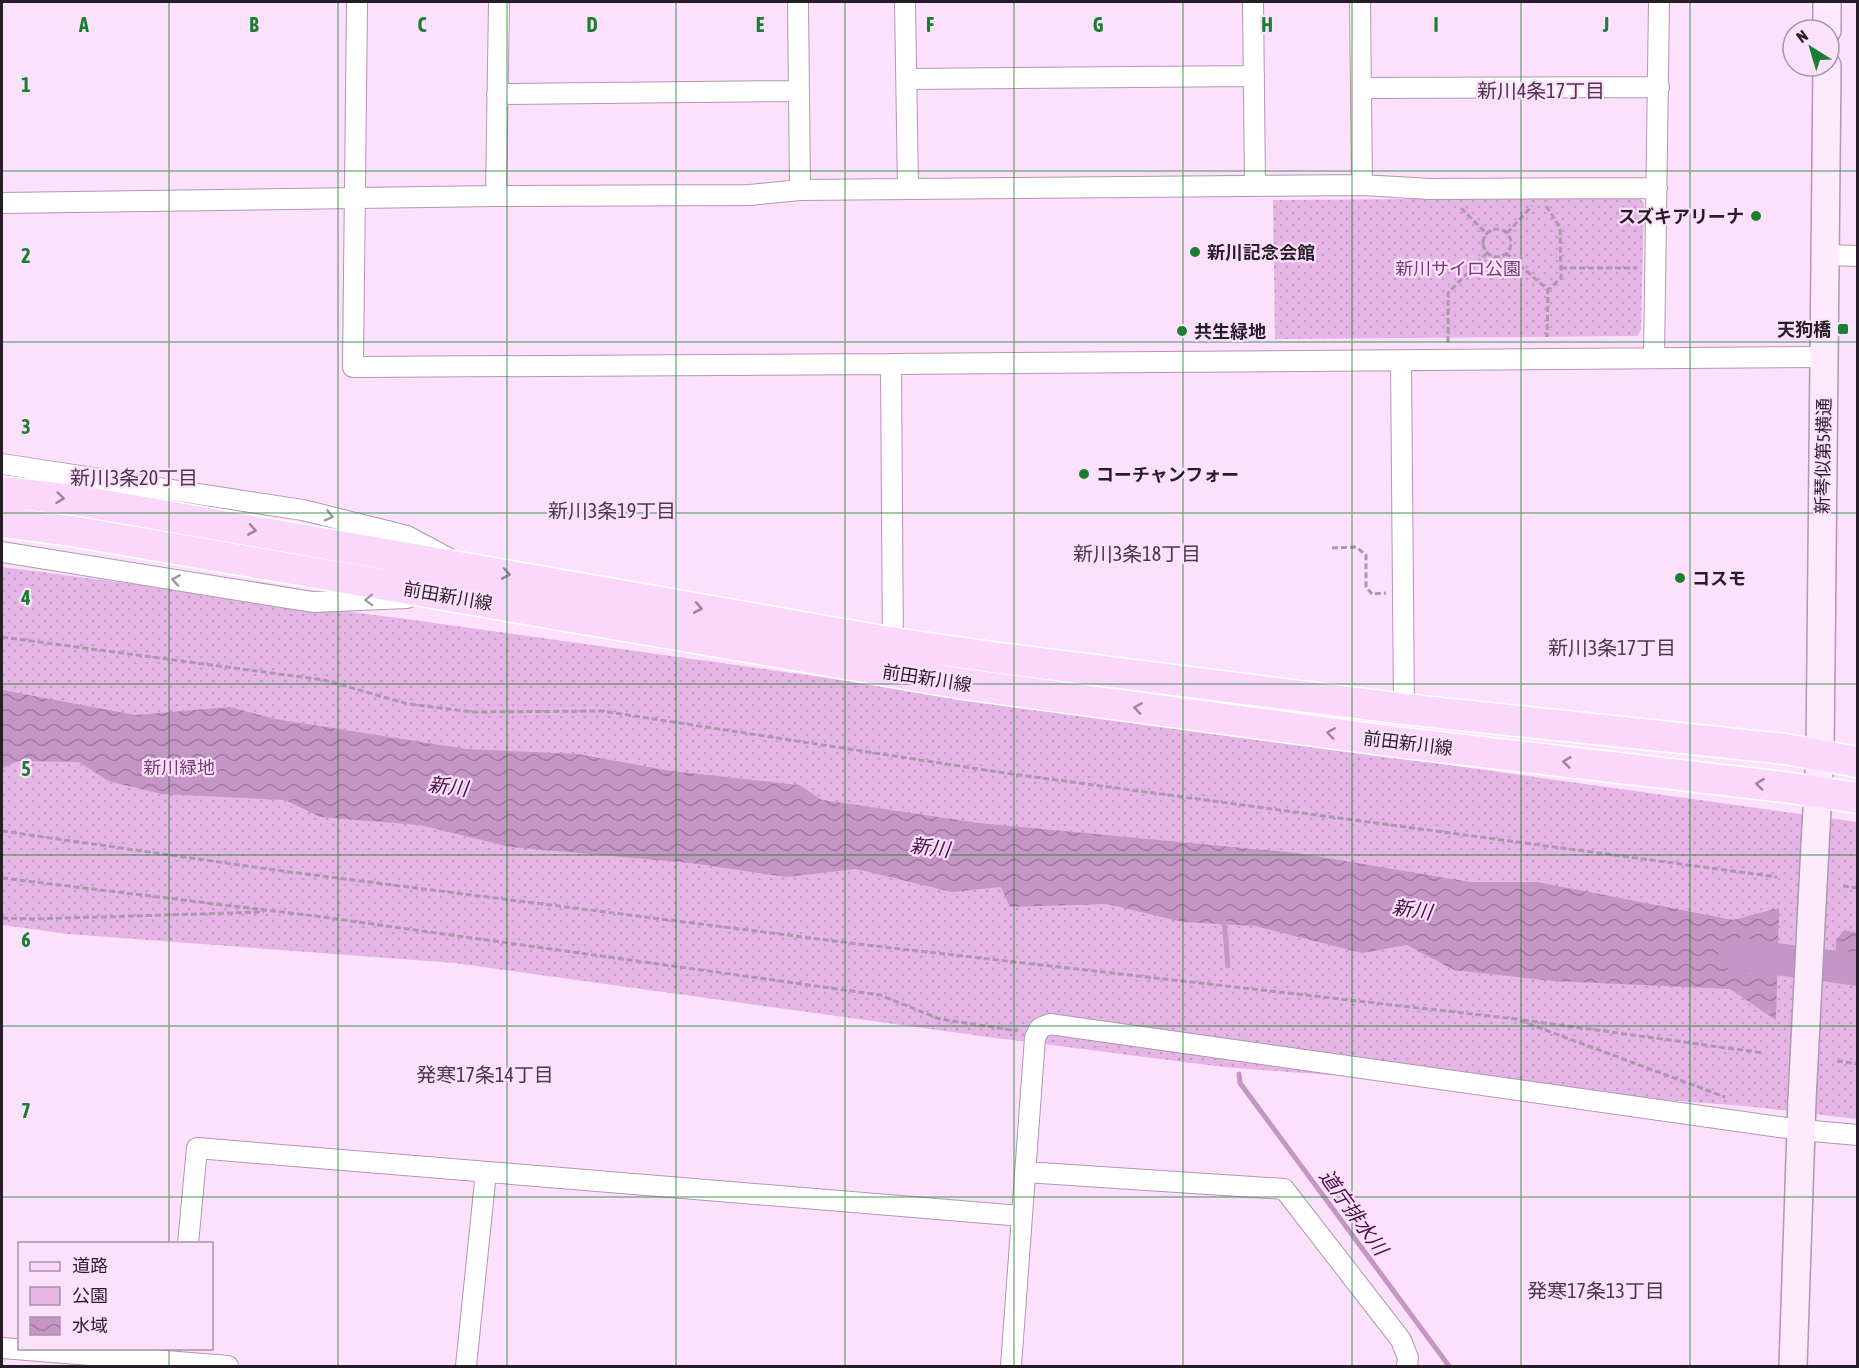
<svg xmlns="http://www.w3.org/2000/svg" width="1859" height="1368" font-family="'Asap Condensed','Noto Sans JP',sans-serif">
  <style>
    .green { fill: url(#green-dots) }
    .water { fill: url(#water-waves) }
    .lines { fill: none; stroke-linecap: round; stroke-linejoin: round }
    .stream { stroke: #c595c5; stroke-width: 5 }
    .river { stroke: #c595c5; stroke-width: 32 }
    .street-casing { stroke: #b197b1; stroke-width: 22 }
    .secondary-casing { stroke: #b197b1; stroke-width: 30 }
    .primary-casing { stroke: #fff; stroke-width: 33 }
    .path { stroke: #ac97ab; stroke-width: 3; stroke-dasharray: 6 3; stroke-linecap: butt }
    .street { stroke: #fff; stroke-width: 20 }
    .secondary { stroke: #fdebfd; stroke-width: 27 }
    .primary { stroke: #fbd7fb; stroke-width: 30 }
    .secondary-bridge-casing { stroke: #b197b1; stroke-width: 30; stroke-linecap: butt }
    .secondary-bridge { stroke: #fdebfd; stroke-width: 27 }
    .oneway { stroke: #9c839c }
    .oneway2 { stroke: #9e999e }
    .grid { fill: none; stroke: #1c7e30; stroke-width: 1.5; stroke-opacity: 0.55 }
    .poi-dot { fill: #1c7e30; stroke: #fde1fc; stroke-width: 2 }
    .labels { text-anchor: middle; dominant-baseline: central; stroke-width: 4.5; stroke-linejoin: round; paint-order: stroke }
    .poi-label { font-size: 18px; font-weight: bold; fill: #271d27; stroke: #fde1fc; text-anchor: start }
    .park-label { font-size: 18px; fill: #743976; stroke: #fde1fc }
    .street-label { font-size: 18px; fill: #271d27; stroke: #fde1fc }
    .neighbourhood-label { font-size: 20px; fill: #4c364c; stroke: #fde1fc }
    .water-label { font-size: 20px; font-style: italic; fill: #480c4a; stroke: #fde1fc }
    .grid-label { font-size: 20px; text-anchor: middle; font-weight: bold; fill: #1c7e30; stroke: #fde1fc; stroke-width: 4.5; stroke-linejoin: round; paint-order: stroke }
  </style>
  <defs>
    <pattern id="green-dots" width="8" height="8" patternUnits="userSpaceOnUse" patternTransform="scale(1.5)"><rect width="8" height="8" fill="#e5b5e5"/><path d="M2 2h.1M6 6h.1" fill="none" stroke="#c49bc4" stroke-width="1.8" stroke-linecap="round"/></pattern>
    <pattern id="water-waves" width="16" height="10" patternUnits="userSpaceOnUse" patternTransform="scale(1.5)"><rect width="16" height="10" fill="#c595c5"/><path d="M0 5q4-4 8 0t8 0" fill="none" stroke="#a079a0"/></pattern>
  </defs>
  <rect width="100%" height="100%" fill="#fde1fc"/>
  <!-- green -->
  <path class="green" d="M1638 197 1644 203 1641 330 1637 336 1275 339 1273 200Z
    M2 567 413 620 1857 822V1119L1745 1106 1223 1067 988 1037 454 963 68 934 2 925Z"/>
  <!-- water -->
  <path class="water" d="M2 690 135 715 230 707 275 719 466 749 578 754 671 771 799 785 822 800 979 823 1297 853 1470 882H1537L1733 920 1779 908 1776 1020 1730 989 1554 981 1454 970 1407 945 1362 953 1255 926 1183 922 1107 904 1010 907 1001 887 952 892 856 869 786 877 691 863 510 847 420 825 320 817 285 800 162 794 108 781 79 762 18 761 2 768Z
    M1844 930 1857 933V986L1835 976 1836 940Z"/>
  <g class="lines">
    <!-- stream -->
    <path class="stream" d="M1224 920 1228 966
      M1239 1074 1240 1083 1449 1366"/>
    <!-- river -->
    <path class="river" d="M1734 953 1858 970"/>
    <defs>
      <path id="street" d="M357 2 353 367 891 364 893 654
        M798 2 800 190 1362 185 1360 2
        M905 2 908 189
        M1253 2 1255 185
        M907 79 1254 76
        M1362 88 1659 87
        M497 94 799 91
        M1362 185 1430 189 1657 188
        M496 196 499 2
        M2 203 496 196 750 195 800 190
        M1826 255 1858 256
        M1654 358 1659 2
        M1401 360 1404 709
        M891 364 1825 357
        M2 464 303 510 407 536 448 558
        M2 552 313 602 407 598
        M1025 1172 1284 1189 1401 1340 1408 1358 1407 1366
        M188 1244 197 1148 1022 1216
        M2 1348 228 1366
        M466 1366 486 1172
        M1011 1366 1035 1038 1040 1028 1050 1024 1801 1130 1858 1135"/>
      <path id="secondary" d="M1827 30V2
        M1815 846 1820 755 1827 66
        M1793 1366 1802 1100"/>
      <path id="primary" d="M2 492 75 500 894 643 992 657 1404 709 1785 749 1858 762
        M2 522 71 531 963 684 1396 742 1783 787 1858 798"/>
    </defs>
    <!-- street casing -->
    <use href="#street" class="street-casing"/>
    <!-- secondary casing -->
    <use href="#secondary" class="secondary-casing"/>
    <!-- primary casing -->
    <use href="#primary" class="primary-casing"/>
    <!-- path -->
    <path class="path" d="M1546 206 1560 227 1561 278 1548 290
      M1461 208 1486 233
      M1483 243a14 14 0 1 1 28 0a14 14 0 1 1-28 0Z
      M1507 233 1532 206
      M1506 253 1548 290 1547 337
      M1561 268H1637
      M1448 342V293L1487 253
      M1332 548 1356 547 1366 555V587L1372 594 1386 593
      M2 637 324 680 408 704 473 712 602 711 1005 773 1777 877
      M2 831 282 871 866 945 1516 1019 1725 1097
      M2 878 315 916 880 995 940 1019 1018 1031
      M1843 886 1858 888
      M2 918 32 919 264 912
      M1523 1020 1764 1053
      M1837 1061 1858 1064"/>
    <!-- street -->
    <use href="#street" class="street"/>
    <!-- secondary -->
    <use href="#secondary" class="secondary"/>
    <!-- primary -->
    <use href="#primary" class="primary"/>
    <defs>
      <path id="secondary-bridge" d="M1802 1100 1815 846"/>
    </defs>
    <!-- secondary-bridge casing -->
    <use href="#secondary-bridge" class="secondary-bridge-casing"/>
    <!-- secondary-bridge -->
    <use href="#secondary-bridge" class="secondary-bridge"/>
  </g>
  <!-- one-way arrows -->
  <defs><path id="oneway-chevron" d="M-2-3.5L2.5 0L-2 3.5" fill="none" stroke-width="1.6" stroke-linecap="round" stroke-linejoin="round" transform="scale(1.5)"/></defs>
  <g class="oneway">
    <use href="#oneway-chevron" transform="translate(60 498) rotate(6)"/>
    <use href="#oneway-chevron" transform="translate(252 530) rotate(10)"/>
    <use href="#oneway-chevron" transform="translate(506 574) rotate(10)"/>
    <use href="#oneway-chevron" transform="translate(698 608) rotate(10)"/>
    <use href="#oneway-chevron" transform="translate(1138 708) rotate(-172)"/>
    <use href="#oneway-chevron" transform="translate(1331 733) rotate(-172)"/>
    <use href="#oneway-chevron" transform="translate(1567 762) rotate(-173)"/>
    <use href="#oneway-chevron" transform="translate(1760 784) rotate(-173)"/>
  </g>
  <g class="oneway2">
    <use href="#oneway-chevron" transform="translate(329 516) rotate(14)"/>
    <use href="#oneway-chevron" transform="translate(176 580) rotate(-171)"/>
    <use href="#oneway-chevron" transform="translate(369 600) rotate(178)"/>
  </g>
  <!-- grid -->
  <path class="grid" d="M169 2V1244M338 2V1366M507 2V1366M676 2V1366M845 2V1366M1014 2V1366M1183 2V1366M1352 2V1366M1521 2V1366M1690 2V1366M2 171H1858M2 342H1858M2 513H1858M2 684H1858M2 855H1858M2 1026H1858M2 1197H1858M169 1348V1366"/>
  <!-- markers -->
  <g class="poi-dot">
    <circle cx="1756" cy="216" r="6"/>
    <circle cx="1195" cy="252" r="6"/>
    <rect x="1837" y="323" width="12" height="12" rx="3"/>
    <circle cx="1182" cy="331" r="6"/>
    <circle cx="1084" cy="474" r="6"/>
    <circle cx="1680" cy="578" r="6"/>
  </g>
  <g class="labels">
    <!-- poi labels -->
    <g class="poi-label">
      <text x="1744" y="216" text-anchor="end">スズキアリーナ</text>
      <text x="1207" y="252">新川記念会館</text>
      <text x="1831" y="329" text-anchor="end">天狗橋</text>
      <text x="1194" y="331">共生緑地</text>
      <text x="1096" y="474">コーチャンフォー</text>
      <text x="1692" y="578">コスモ</text>
    </g>
    <!-- park labels -->
    <g class="park-label">
      <text x="1458" y="268">新川サイロ公園</text>
      <text x="179" y="767">新川緑地</text>
    </g>
    <!-- street labels -->
    <g class="street-label">
      <text transform="translate(1823 456) rotate(-89)">新琴似第5横通</text>
      <text transform="translate(448 596) rotate(10)">前田新川線</text>
      <text transform="translate(927 678) rotate(9)">前田新川線</text>
      <text transform="translate(1408 743) rotate(7)">前田新川線</text>
    </g>
    <!-- neighbourhood labels -->
    <g class="neighbourhood-label">
      <text x="1541" y="90">新川4条17丁目</text>
      <text x="134" y="477">新川3条20丁目</text>
      <text x="612" y="510">新川3条19丁目</text>
      <text x="1137" y="553">新川3条18丁目</text>
      <text x="1612" y="647">新川3条17丁目</text>
      <text x="485" y="1074">発寒17条14丁目</text>
      <text x="1596" y="1290">発寒17条13丁目</text>
    </g>
    <!-- water labels -->
    <g class="water-label">
      <text transform="translate(448 786) rotate(7)">新川</text>
      <text transform="translate(930 847) rotate(7)">新川</text>
      <text transform="translate(1412 909) rotate(8)">新川</text>
      <text transform="translate(1354 1212) rotate(54)">道庁排水川</text>
    </g>
  </g>
  <g class="grid-label">
    <text x="84" y="32">A</text>
    <text x="254" y="32">B</text>
    <text x="422" y="32">C</text>
    <text x="592" y="32">D</text>
    <text x="760" y="32">E</text>
    <text x="930" y="32">F</text>
    <text x="1098" y="32">G</text>
    <text x="1267" y="32">H</text>
    <text x="1436" y="32">I</text>
    <text x="1606" y="32">J</text>
    <text x="26" y="92">1</text>
    <text x="26" y="263">2</text>
    <text x="26" y="434">3</text>
    <text x="26" y="605">4</text>
    <text x="26" y="776">5</text>
    <text x="26" y="947">6</text>
    <text x="26" y="1118">7</text>
  </g>
  <!-- border -->
  <rect width="1859" height="1368" fill="none" stroke="#271d27" stroke-width="6"/>
  <!-- legend -->
  <rect x="18" y="1242" width="195" height="108" fill="#fde1fc" stroke="#a793a7" stroke-width="1.5"/>
  <rect x="30" y="1262" width="30" height="9" fill="#fbd7fb" stroke="#a793a7" stroke-width="1.5"/>
  <text x="72" y="1272" font-size="18" fill="#271d27">道路</text>
  <rect x="30" y="1287" width="30" height="18" fill="#e5b5e5" stroke="#a793a7" stroke-width="1.5"/>
  <text x="72" y="1302" font-size="18" fill="#271d27">公園</text>
  <rect x="30" y="1317" width="30" height="18" fill="url(#water-waves)" stroke="#a793a7" stroke-width="1.5"/>
  <text x="72" y="1332" font-size="18" fill="#271d27">水域</text>
  <!-- north arrow -->
  <g transform="translate(1811 48) rotate(323)"><circle r="28" fill="#fde1fc" stroke="#a793a7" stroke-width="1.5"/>
  <path d="M0-4.5L10 22L0 15L-10 22Z" fill="#1c7e30"/>
  <text y="-9" font-size="16" font-weight="bold" text-anchor="middle" fill="#271d27">N</text>
  </g>
</svg>
